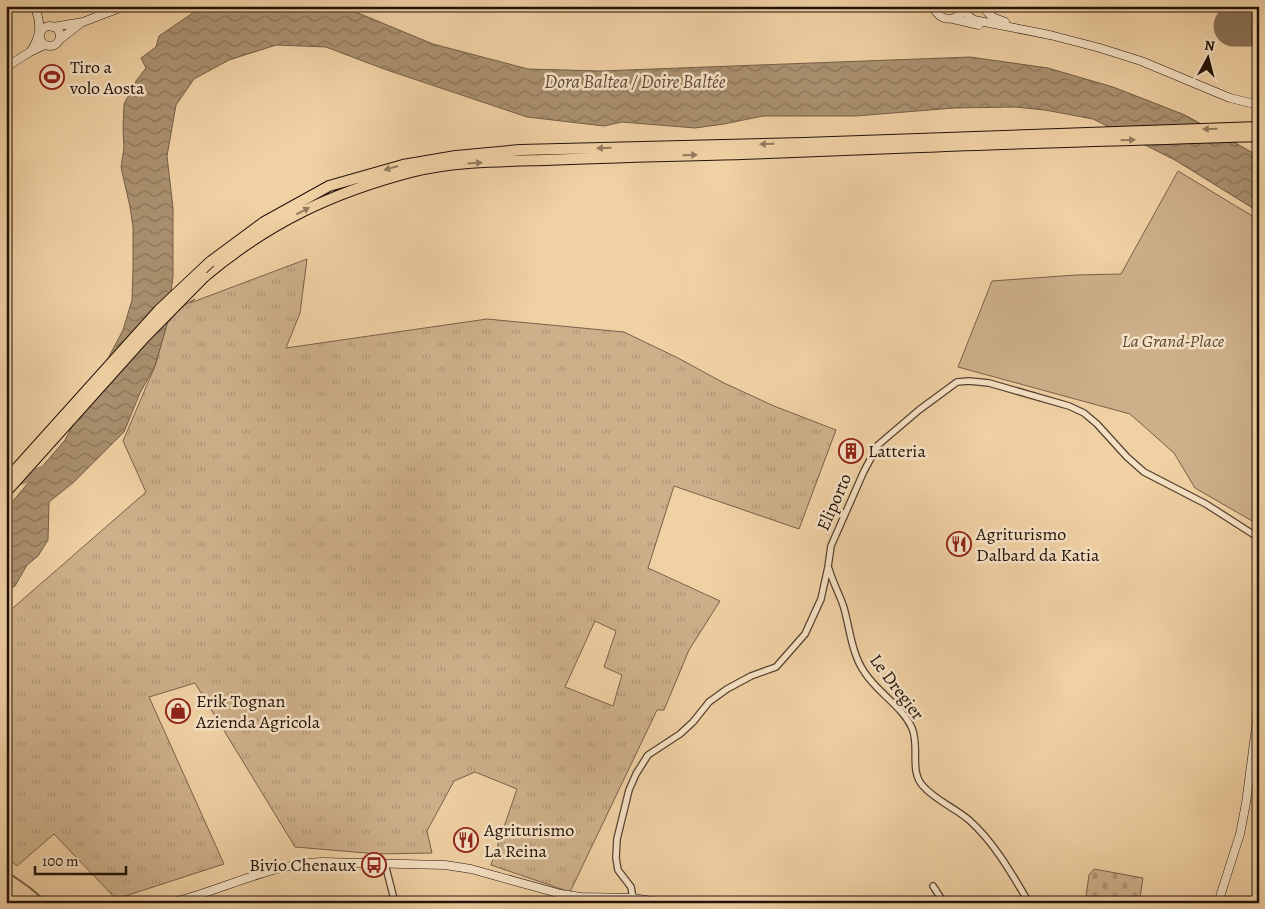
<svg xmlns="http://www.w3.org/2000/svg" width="1265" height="909" font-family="Alegreya,serif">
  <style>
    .grass { fill: url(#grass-tufts); stroke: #78604a; fill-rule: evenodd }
    .cemetery { fill: url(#cemetery-stones); stroke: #78604a }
    .park { fill: #cdb08a; stroke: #78604a }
    .water { fill: url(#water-waves); stroke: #745d46 }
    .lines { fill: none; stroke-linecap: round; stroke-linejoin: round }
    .stream { stroke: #745d46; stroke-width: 2 }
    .river { stroke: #aa906f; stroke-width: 11 }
    .taxiway { stroke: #897156; stroke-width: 16 }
    .runway { stroke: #897156; stroke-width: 41 }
    .street-casing { stroke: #564130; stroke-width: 8 }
    .secondary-casing { stroke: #221109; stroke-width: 9 }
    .highway-casing { stroke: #221109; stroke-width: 12 }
    .street { stroke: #f5e1c4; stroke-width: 5.5 }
    .secondary { stroke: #f5e1c4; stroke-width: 8 }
    .highway { stroke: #f0d1a4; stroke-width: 10 }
    .highway-bridge-casing { stroke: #221109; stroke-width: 12; stroke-linecap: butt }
    .highway-bridge { stroke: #f0d1a4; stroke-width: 10 }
    .oneway { fill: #937b5e }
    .labels { text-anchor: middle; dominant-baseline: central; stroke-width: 5; stroke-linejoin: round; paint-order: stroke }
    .poi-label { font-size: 18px; fill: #221109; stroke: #f5e1c4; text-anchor: start }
    .park-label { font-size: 18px; font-style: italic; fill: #5e4936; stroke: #f5e1c4 }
    .street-label { font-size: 18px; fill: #221109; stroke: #f5e1c4 }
    .water-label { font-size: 19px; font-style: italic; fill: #5f4a37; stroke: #f5e1c4 }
  </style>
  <defs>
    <pattern id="grass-tufts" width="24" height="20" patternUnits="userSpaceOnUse" patternTransform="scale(1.25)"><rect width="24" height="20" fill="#cdb08a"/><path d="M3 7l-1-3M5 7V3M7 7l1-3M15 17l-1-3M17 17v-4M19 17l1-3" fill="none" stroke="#b09676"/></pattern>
    <pattern id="cemetery-stones" width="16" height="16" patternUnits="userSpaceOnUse" patternTransform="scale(1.25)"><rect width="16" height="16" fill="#cdb08a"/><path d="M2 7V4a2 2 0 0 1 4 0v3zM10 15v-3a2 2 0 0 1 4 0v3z" fill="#b09676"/></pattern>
    <pattern id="water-waves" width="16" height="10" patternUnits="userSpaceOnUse" patternTransform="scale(1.25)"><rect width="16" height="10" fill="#aa906f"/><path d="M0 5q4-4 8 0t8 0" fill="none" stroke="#8a7459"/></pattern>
  </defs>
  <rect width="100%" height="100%" fill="#f0d1a4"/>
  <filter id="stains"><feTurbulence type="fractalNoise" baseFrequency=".004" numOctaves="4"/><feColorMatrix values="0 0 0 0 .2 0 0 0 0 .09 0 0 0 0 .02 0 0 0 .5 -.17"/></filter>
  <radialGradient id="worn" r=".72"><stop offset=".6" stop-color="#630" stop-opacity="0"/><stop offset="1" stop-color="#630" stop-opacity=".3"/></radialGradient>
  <!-- grass -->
  <path class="grass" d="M307 259 300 313 286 348 487 319 624 332 678 358 724 383 774 406 836 430 799 529 674 486 648 568 720 601 689 650 664 710H657L570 892 491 865 517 789 475 772 454 781 427 831 432 853 378 854 295 847 195 683 149 697 224 864 116 899 54 834 17 866 6 857V614L146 492 123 441 155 366 167 324 181 307 195 299 190 303ZM595 621 616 631 604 667 622 675 613 706 565 687Z"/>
  <!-- cemetery -->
  <path class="cemetery" d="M1094 869 1143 878 1139 903H1085L1089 875Z"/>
  <!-- park -->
  <path class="park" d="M47 66 64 78 56 89 40 77Z
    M1178 171 1259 220V525L1195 488 1174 453 1130 414 958 367 992 281 1076 275 1121 274Z"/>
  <!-- water -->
  <path class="water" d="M203 6H341L433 44 528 69 601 71 970 57 1048 68 1113 87 1185 115 1255 154 1259 157V212L1175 160 1093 119 1045 110 1015 107 954 108 856 116H763L724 124 695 128 622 122 604 126 527 117 384 69 326 47 276 45 229 60 194 79 176 105 167 156 173 208V276L167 324 155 366 140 393 124 432 74 482 49 502 48 540 38 556 27 565 15 586 6 592V509L65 440 123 330 132 300 133 269V227L130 207 121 167 124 148 123 128 124 104 136 81 146 68 141 58 156 47 159 36Z"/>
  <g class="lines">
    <!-- stream -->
    <path class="stream" d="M6 871 29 887 48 903"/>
    <!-- river -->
    <path class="river" d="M13 482 49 469"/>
    <!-- taxiway -->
    <path class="taxiway" d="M1245 6 1250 16 1259 23"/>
    <!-- runway -->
    <path class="runway" d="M1234 26H1259"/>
    <defs>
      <path id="street" d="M829 569C833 583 840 595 844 608 850 630 852 655 865 673 878 693 902 706 912 728 920 747 909 771 923 786 935 800 955 808 969 820 994 842 1012 874 1029 903
        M385 864 395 903
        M933 886 944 903
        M633 898 631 887 618 870 616 858 617 839 629 790 636 774 648 755 680 734 693 722 709 702 727 689 751 676 776 667 805 634 821 599 828 567 831 546 864 471 878 445 919 410 957 382 969 381 989 383 1069 406 1084 413 1097 424 1127 457 1144 472 1206 504 1259 538"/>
      <path id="secondary" d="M933 6C939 23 959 23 965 6
        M982 6 992 17 1005 22
        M964 8 967 15 974 20 1050 35 1100 48 1141 61 1230 98 1259 105
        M953 19 979 25
        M40 36a10 10 0 1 1 20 0a10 10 0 1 1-20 0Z
        M53 27 83 22 125 6
        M59 40 81 23
        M30 52C41 37 42 23 34 6
        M6 67 30 52 45 45
        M170 903C221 891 269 864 322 862L445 865 471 869 561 894 581 897 633 898 664 903
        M1218 903 1240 834 1246 803 1259 705"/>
      <path id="highway" d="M210 262 264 222 329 186 403 165 456 156 520 150 804 143 1259 127
        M204 277C268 223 331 193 411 172 452 161 504 161 546 160 612 157 677 156 742 154 802 152 862 149 921 147 1034 142 1146 140 1259 136"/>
    </defs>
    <!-- street casing -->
    <use href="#street" class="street-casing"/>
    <!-- secondary casing -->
    <use href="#secondary" class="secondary-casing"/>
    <!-- highway casing -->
    <use href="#highway" class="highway-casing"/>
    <!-- street -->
    <use href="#street" class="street"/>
    <!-- secondary -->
    <use href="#secondary" class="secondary"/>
    <!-- highway -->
    <use href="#highway" class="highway"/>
    <defs>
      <path id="highway-bridge" d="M6 480 159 310 210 262
        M6 492 145 337 204 277"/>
    </defs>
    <!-- highway-bridge casing -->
    <use href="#highway-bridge" class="highway-bridge-casing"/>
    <!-- highway-bridge -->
    <use href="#highway-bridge" class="highway-bridge"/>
  </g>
  <!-- one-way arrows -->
  <defs><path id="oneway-solid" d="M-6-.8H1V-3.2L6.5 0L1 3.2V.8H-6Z" transform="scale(1.25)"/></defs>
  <g class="oneway">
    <use href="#oneway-solid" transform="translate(1210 129) rotate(178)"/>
    <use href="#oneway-solid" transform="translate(1128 140) rotate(-2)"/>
    <use href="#oneway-solid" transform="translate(767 144) rotate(179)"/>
    <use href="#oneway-solid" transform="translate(604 148) rotate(179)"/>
    <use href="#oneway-solid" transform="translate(690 155) rotate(-1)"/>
    <use href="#oneway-solid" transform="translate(475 163) rotate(-3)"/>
    <use href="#oneway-solid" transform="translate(391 168) rotate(164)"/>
    <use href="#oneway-solid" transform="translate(303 211) rotate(-27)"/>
  </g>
  <!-- icons -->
  <defs>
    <symbol id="stadium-ring" viewBox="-11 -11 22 22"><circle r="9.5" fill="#f5e1c4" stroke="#8f2418" stroke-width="1.5"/><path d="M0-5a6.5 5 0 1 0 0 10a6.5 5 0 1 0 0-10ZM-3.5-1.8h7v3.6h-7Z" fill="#8f2418"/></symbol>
    <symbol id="building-ring" viewBox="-11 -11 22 22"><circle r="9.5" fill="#f5e1c4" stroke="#8f2418" stroke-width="1.5"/><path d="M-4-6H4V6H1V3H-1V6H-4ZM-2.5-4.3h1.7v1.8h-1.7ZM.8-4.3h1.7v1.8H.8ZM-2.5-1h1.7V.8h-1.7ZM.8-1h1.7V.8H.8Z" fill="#8f2418"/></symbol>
    <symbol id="restaurant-ring" viewBox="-11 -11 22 22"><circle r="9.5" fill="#f5e1c4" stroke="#8f2418" stroke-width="1.5"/><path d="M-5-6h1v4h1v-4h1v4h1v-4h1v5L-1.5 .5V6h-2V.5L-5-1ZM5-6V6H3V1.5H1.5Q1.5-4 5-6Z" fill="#8f2418"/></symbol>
    <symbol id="shop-ring" viewBox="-11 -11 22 22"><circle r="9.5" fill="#f5e1c4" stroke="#8f2418" stroke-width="1.5"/><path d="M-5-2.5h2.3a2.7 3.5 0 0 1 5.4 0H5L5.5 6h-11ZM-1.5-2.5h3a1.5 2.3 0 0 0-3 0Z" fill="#8f2418"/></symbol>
    <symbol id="bus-ring" viewBox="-11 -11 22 22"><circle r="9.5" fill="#f5e1c4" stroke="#8f2418" stroke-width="1.5"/><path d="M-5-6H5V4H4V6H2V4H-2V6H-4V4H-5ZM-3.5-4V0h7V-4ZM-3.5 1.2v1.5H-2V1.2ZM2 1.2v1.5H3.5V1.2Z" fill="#8f2418"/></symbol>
  </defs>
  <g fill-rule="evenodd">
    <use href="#stadium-ring" x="38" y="63" width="28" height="28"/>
    <use href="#building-ring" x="837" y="437" width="28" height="28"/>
    <use href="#restaurant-ring" x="945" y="530" width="28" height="28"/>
    <use href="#shop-ring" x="164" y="697" width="28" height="28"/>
    <use href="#restaurant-ring" x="452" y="826" width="28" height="28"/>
    <use href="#bus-ring" x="360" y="851" width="28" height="28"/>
  </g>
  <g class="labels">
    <!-- poi labels -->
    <g class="poi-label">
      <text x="70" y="67">Tiro a<tspan x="70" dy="21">volo Aosta</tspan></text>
      <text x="868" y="451">Latteria</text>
      <text x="976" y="534">Agriturismo<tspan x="976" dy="21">Dalbard da Katia</tspan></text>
      <text x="196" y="701">Erik Tognan<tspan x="196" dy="21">Azienda Agricola</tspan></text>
      <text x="484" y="830">Agriturismo<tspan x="484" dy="21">La Reina</tspan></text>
      <text x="356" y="865" text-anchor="end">Bivio Chenaux</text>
    </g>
    <!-- park labels -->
    <g class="park-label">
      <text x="1173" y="341">La Grand-Place</text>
    </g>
    <!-- street labels -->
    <g class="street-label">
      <text transform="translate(834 502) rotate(-66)">Eliporto</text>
      <text transform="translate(897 687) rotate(53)">Le Dregier</text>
    </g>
    <!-- water labels -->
    <g class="water-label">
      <text x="635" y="82">Dora Baltea / Doire Baltée</text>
    </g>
  </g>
  <!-- margin -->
  <rect width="1265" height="909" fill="none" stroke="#f0d1a4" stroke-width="25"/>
  <rect x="8" y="8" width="1250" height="894" fill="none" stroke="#221109" stroke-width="2.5"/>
  <rect x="12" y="12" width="1240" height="884" fill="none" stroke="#221109"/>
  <!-- north arrow -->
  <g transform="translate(1208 58) rotate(7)" stroke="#f5e1c4" stroke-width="4" paint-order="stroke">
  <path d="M0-4L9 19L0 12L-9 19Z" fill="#221109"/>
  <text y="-8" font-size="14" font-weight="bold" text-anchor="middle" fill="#221109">N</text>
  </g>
  <!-- scale -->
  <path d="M35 866v8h91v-8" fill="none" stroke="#221109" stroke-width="2.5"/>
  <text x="42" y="866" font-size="15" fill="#221109" stroke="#f5e1c4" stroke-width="4" paint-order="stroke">100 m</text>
  <rect width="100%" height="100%" filter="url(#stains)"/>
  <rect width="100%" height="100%" fill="url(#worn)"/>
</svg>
